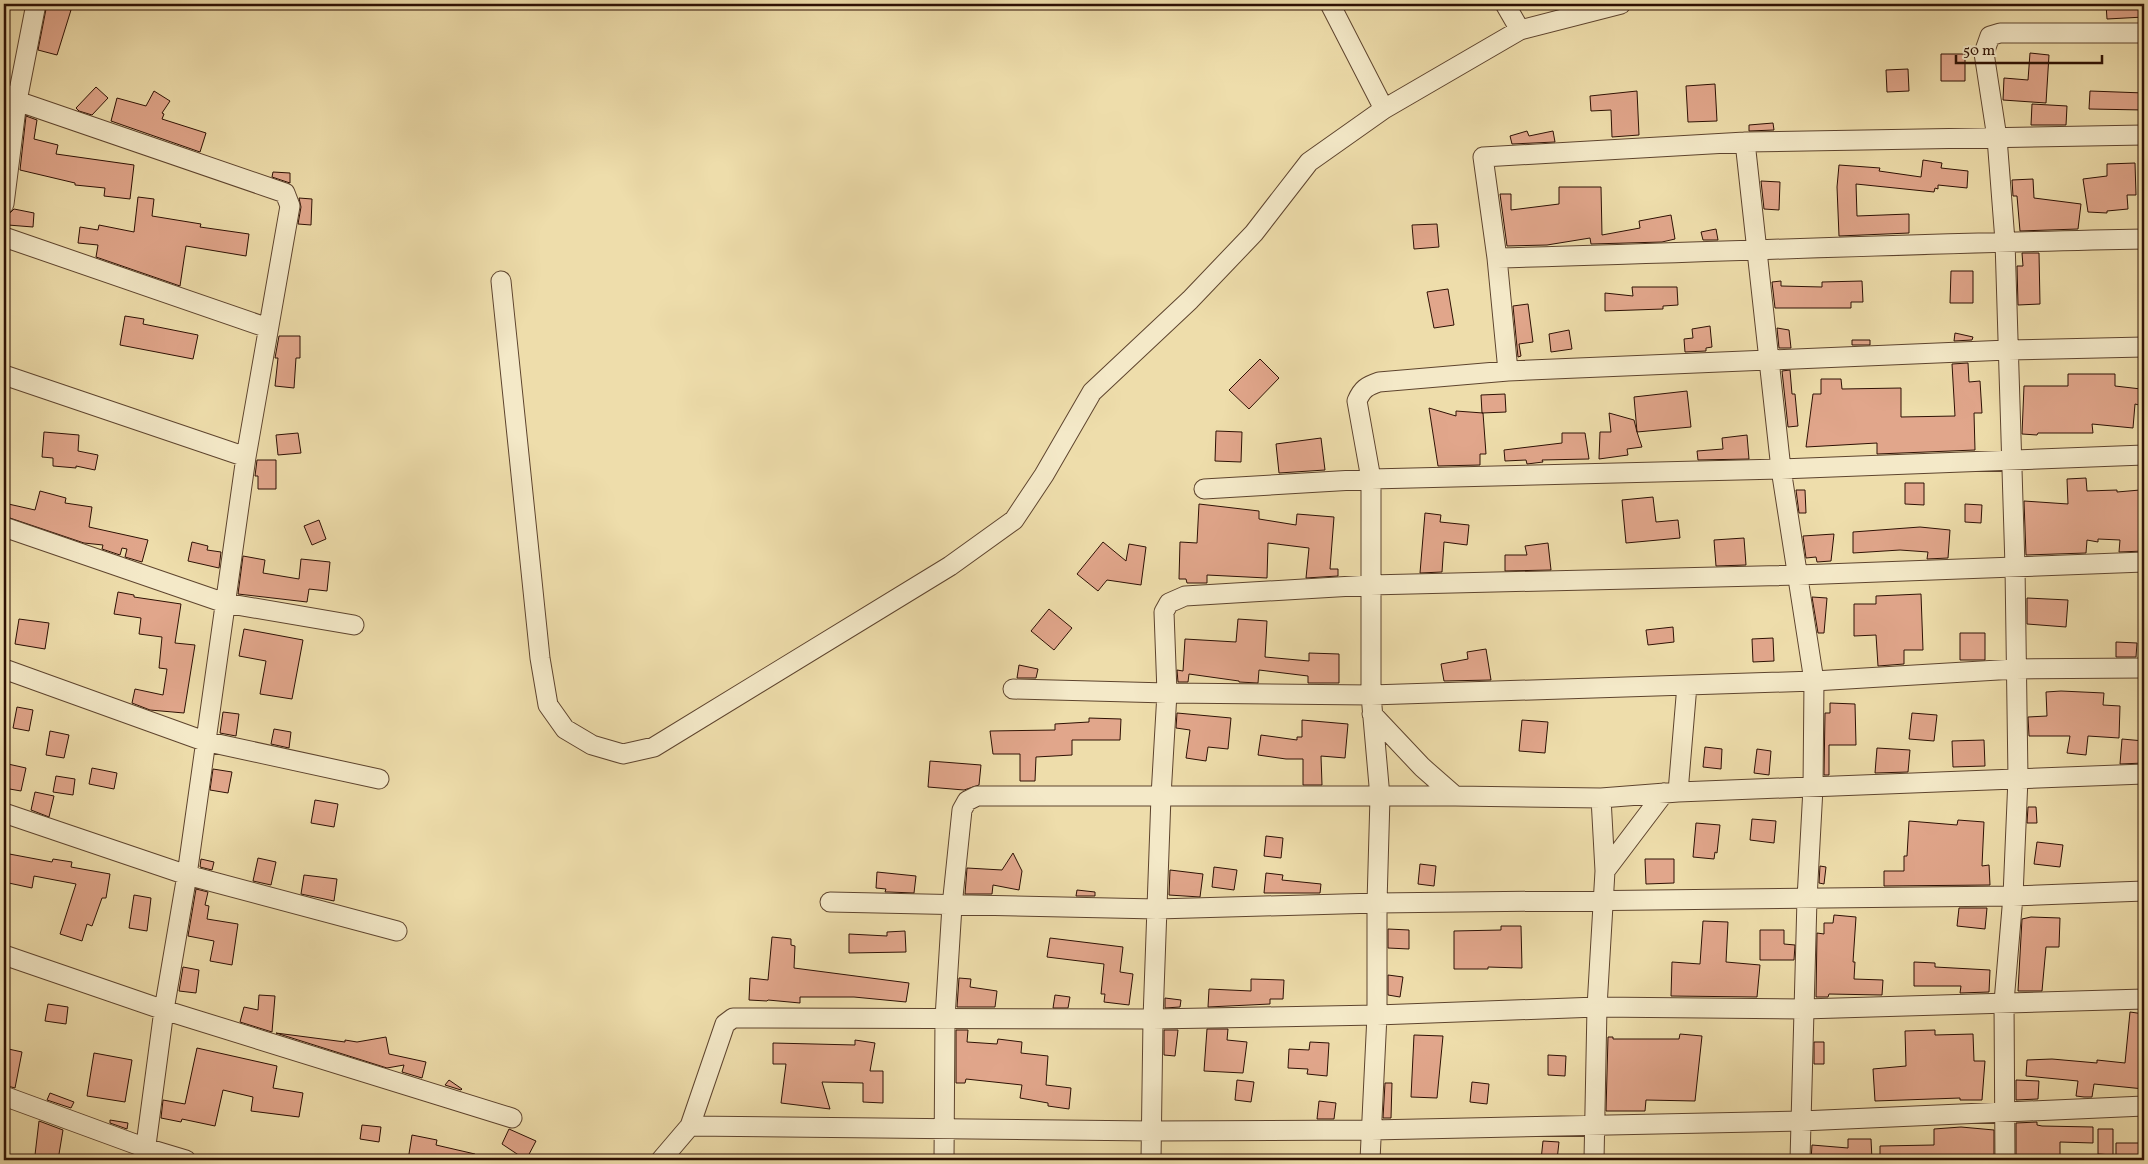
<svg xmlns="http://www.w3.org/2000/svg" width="2148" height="1164" font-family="Vollkorn,serif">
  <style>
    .building { fill: #e1a68b; stroke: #2e1104 }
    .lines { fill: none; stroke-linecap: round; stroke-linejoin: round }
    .minor-casing { stroke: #5e442e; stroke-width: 21 }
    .minor { stroke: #f4e9c8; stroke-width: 19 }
  </style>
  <rect width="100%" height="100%" fill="#eeddab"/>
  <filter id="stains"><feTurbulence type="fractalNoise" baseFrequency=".004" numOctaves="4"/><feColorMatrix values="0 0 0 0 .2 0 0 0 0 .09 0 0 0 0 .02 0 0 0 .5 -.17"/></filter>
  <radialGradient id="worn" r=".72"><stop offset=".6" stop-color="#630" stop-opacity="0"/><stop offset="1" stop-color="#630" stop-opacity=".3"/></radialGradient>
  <!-- building -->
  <path class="building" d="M47 4 71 10 57 55 38 50Z
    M2106 4H2144V17L2107 19Z
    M2030 53 2049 55 2046 103 2003 100 2004 78 2028 80Z
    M1941 54H1965V81H1941Z
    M1908 69 1909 91 1887 92 1886 70Z
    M1715 84 1717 121 1688 122 1686 86Z
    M96 87 108 98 92 115 79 111 76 108Z
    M154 91 170 101 162 113 164 114 162 119 206 133 200 152 111 121 117 98 146 106Z
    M1637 91 1639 135 1612 137 1611 110 1591 111 1590 96Z
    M2090 91 2144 93V110L2089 109Z
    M2032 104 2067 106 2066 125H2031Z
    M26 116 37 120 34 139 58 145 56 154 134 165 130 199 104 196 105 188 75 185V183L20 170Z
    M1773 123 1774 130 1749 131V125Z
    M1527 131 1529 136 1553 131 1555 142 1512 144 1510 136Z
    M1923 160 1942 163 1941 168 1968 171 1967 188 1938 185V189L1935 188 1934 192 1856 184 1857 216 1909 214V233L1839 236 1837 187 1839 165 1880 168 1879 171 1921 177Z
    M2135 163 2136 195H2127L2128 209 2107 211V213L2088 212 2083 179 2107 176V164Z
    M273 172 290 173V183L272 177Z
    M2033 179 2034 198 2081 204 2078 229 2020 231 2017 196H2013L2012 180Z
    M1761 181 1780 182 1779 210 1764 209Z
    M1559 187H1601L1602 235 1640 228 1639 221 1671 215 1675 239 1662 242 1591 244 1590 238 1547 245 1507 246 1500 194H1511V210L1559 204Z
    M138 197 154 199 152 216 201 224 200 227 249 234 246 256 186 246 180 286 96 257 98 245 78 243 80 227 98 230 99 225 134 232Z
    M299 198 312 199 311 225 298 224 301 207Z
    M14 209 34 213 33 227 8 225 9 214Z
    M1437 224 1439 247 1414 249 1412 225Z
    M1716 229 1718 240H1703L1701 232Z
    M2022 253H2039L2040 304 2018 305 2017 266H2023Z
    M1951 271H1973V303H1950Z
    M1781 281V286L1822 287V282L1862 281 1863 302H1851V308H1775L1772 282Z
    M1632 287H1677L1678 305 1663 306V309L1605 311V293L1633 296Z
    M1448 289 1454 325 1434 328 1427 292Z
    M1528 304 1533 342 1519 344 1521 356 1518 357 1513 306Z
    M125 316 144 319 143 324 198 335 193 359 120 345Z
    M1710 326 1712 347 1706 348V351L1685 352 1684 339 1693 338 1692 329Z
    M1777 328 1789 330 1791 348H1779Z
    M1569 330 1572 349 1551 352 1549 334Z
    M1955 333 1973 337 1972 340 1954 341Z
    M279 336H300V358H296L294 388 275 386 278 358H275Z
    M1852 340H1870V345H1852Z
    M1260 359 1279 378 1249 409 1229 390Z
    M1968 363 1969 382 1980 381 1982 413H1974L1975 450 1877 454V443L1806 447 1813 394H1821V379H1841L1842 389 1901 388V417L1955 416 1952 364Z
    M1790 370 1792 394H1795L1798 426 1788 427 1782 371Z
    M2068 374H2115V386L2141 389 2139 405 2135 404 2133 428 2092 424 2093 433H2038L2037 435 2022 434 2024 386H2068Z
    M1687 391 1691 427 1637 432 1642 447 1627 449 1628 455 1599 459 1600 432H1611L1609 413 1634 420 1637 432 1634 397Z
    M1505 394 1506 412 1482 413 1481 395Z
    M1429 408 1456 416V411L1483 413 1486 454H1480V465L1438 466Z
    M1216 431 1242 432 1241 462 1215 461Z
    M44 432 79 435 78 451 98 455 95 470 76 466V468L53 466V458L42 457Z
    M298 433 301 453 278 455 276 435Z
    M1562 433H1585L1589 459 1542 460 1543 462 1527 464 1526 460 1505 461 1504 450 1562 443Z
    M1747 435 1749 459 1698 460 1697 451 1723 449 1722 438Z
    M1321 438 1325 470 1279 473 1276 444Z
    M257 460H276V489H258V476H255Z
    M2086 478 2087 491 2117 490V492L2140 490 2144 524V551L2119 552 2120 540 2098 539V542L2087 540 2086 553 2026 555 2024 501 2068 504 2067 479Z
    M1905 483H1924V505L1905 504Z
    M1796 490H1805L1806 513H1799Z
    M40 491 66 498 65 503 92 507 89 527 148 540 142 562 125 557 127 549 122 548 120 555 102 549 103 545 84 543 4 516V503L35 510Z
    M1653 497 1656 522 1678 520 1680 538 1626 543 1622 500Z
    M1199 504 1259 511V519L1296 525 1297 514 1334 517 1330 569H1338V576L1306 578 1309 548 1268 543 1267 578 1207 575V583H1187L1186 579H1179L1180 542 1197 543Z
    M1965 504 1982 505 1981 523 1965 522Z
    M1425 513 1441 515 1440 522 1469 525 1467 545 1444 542 1442 572 1420 573Z
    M319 520 326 539 312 545 304 526Z
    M1920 527 1950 530 1948 558 1927 559 1928 552 1900 550 1853 553V532Z
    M1834 534 1831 561 1817 562 1816 557 1806 558 1803 536Z
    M1744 538 1746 565 1716 566 1714 540Z
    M192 542 208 546 207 550 221 552 219 568 188 561Z
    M1103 542 1126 561 1129 544 1146 547 1141 585 1107 580 1098 591 1077 574Z
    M1548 543 1551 570 1505 571V555H1527L1525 546Z
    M243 556 265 560 263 573 299 579 301 559 330 562 327 591 309 589 307 602 238 594Z
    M118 592 134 595V597L181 604 175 643 195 645 184 713 150 710 132 703 135 689 163 695 167 669 159 668 162 637 139 634 141 618 114 614Z
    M1921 594 1923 650H1904V664L1878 666 1876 635 1854 636V604H1876V596Z
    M1812 597 1827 598 1824 633H1818Z
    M2027 598 2068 600 2066 627 2027 624Z
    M1049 609 1072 628 1054 650 1031 631Z
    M19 619 49 623 45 649 15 644Z
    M1238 619 1267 621 1265 657 1309 661V653L1339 654V683H1308V676L1259 670 1258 683 1239 682V681L1189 674 1188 682H1178L1177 670 1183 671 1185 639 1236 642Z
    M1673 627 1674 642 1648 645 1646 630Z
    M244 629 303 640 292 699 260 694 266 661 239 656Z
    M1960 633H1985V660H1960Z
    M1773 638 1774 661 1753 662 1752 639Z
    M2116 642 2137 643 2136 657H2116Z
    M1486 649 1491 680 1444 681 1441 664 1468 659 1467 652Z
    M1019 665 1038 669 1036 678H1017Z
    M2061 691 2104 693 2103 705 2120 706 2119 738 2088 736 2086 755 2067 753 2070 736H2029L2028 717 2047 716 2046 692Z
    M1830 703 1855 704 1856 745H1829V775H1824L1825 713H1830Z
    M17 707 33 710 29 731 13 728Z
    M223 712 239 714 236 736 220 733Z
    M1177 713 1231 718 1228 749 1208 747 1206 761 1186 758 1190 730 1176 728Z
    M1912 713 1937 715 1934 741 1909 739Z
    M1089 718 1121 719 1120 740H1072V755L1036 757 1035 781H1020V754H993L990 731 1055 730V724L1089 722Z
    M1302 720 1348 724 1345 758 1321 756 1322 785H1303V759H1286L1258 755 1261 735 1297 740V737H1302Z
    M1522 720 1548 722 1545 753 1519 751Z
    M274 729 291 732 289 748 271 744Z
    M50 731 69 735 64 758 46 755Z
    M2122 739 2144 741V763L2120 764Z
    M1984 740 1985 766 1953 767 1952 741Z
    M1705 747 1722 749 1721 769 1703 767Z
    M1877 748 1910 750 1908 772 1875 773Z
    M1757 749 1771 751 1769 775 1754 773Z
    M930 761 981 765 979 785 964 790 928 787Z
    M8 764 26 768 21 791 4 788Z
    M92 768 117 773 114 789 89 784Z
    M213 769 232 772 228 793 210 790Z
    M56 776 75 779 73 795 53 792Z
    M35 792 54 796 49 817 31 810Z
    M315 800 338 804 334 827 311 823Z
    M2028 807H2036L2037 823H2027Z
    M1752 819 1776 821 1774 843 1750 840Z
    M1958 820 1984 822 1982 866 1989 865 1990 885 1884 886V871H1904V856H1907L1909 821 1957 825Z
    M1696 823 1720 825 1717 853 1715 852 1714 859 1693 857Z
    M1266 836 1283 838 1281 858 1264 856Z
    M2037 842 2063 845 2060 867 2034 864Z
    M4 853 52 862 53 859 72 862 71 867 110 874 106 898H102L92 926 87 924 82 941 60 934 76 884 34 876 32 888 4 882Z
    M1013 853 1022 871 1019 890 993 885 992 894H965L967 868 1002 870Z
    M258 858 276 862 271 885 253 881Z
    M201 859 214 862 212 870 200 867Z
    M1645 859H1674V883L1646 884Z
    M1420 864 1436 866 1434 886 1418 884Z
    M1820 866 1826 867 1824 884 1819 883Z
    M1214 867 1237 870 1234 890 1212 887Z
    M1170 870 1203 874 1200 897 1169 895Z
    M877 872 916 876 914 893 889 892H885L886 889 876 888Z
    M1266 873 1283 875 1282 880 1321 884 1320 893H1264Z
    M304 875 337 879 334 901 301 894Z
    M196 889 208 892 205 905 209 906 207 919 238 924 232 965 210 961 214 941 188 936Z
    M1077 890 1095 892V896H1076Z
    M134 895 151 898 147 931 129 928Z
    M1959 908H1987L1985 929 1957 926Z
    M1834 915 1856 917 1853 962H1855L1854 979 1883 980 1882 995 1829 994 1828 997H1816L1817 933 1824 934V923H1833Z
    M2031 917 2060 918 2059 947H2046L2042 991H2018L2022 919Z
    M1703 921 1728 922 1726 962 1760 965 1757 997 1671 996 1672 962 1700 964Z
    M1501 926H1521L1522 968 1488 967V969H1454V931L1501 930Z
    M1388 929 1409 930V949L1388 948Z
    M1760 930H1784V944L1795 945 1794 960H1760Z
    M905 931 906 952 849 953V934L887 936V932Z
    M772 937 791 939V945L795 946 794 968 909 983 906 1002 854 997H800V1003L768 1000 767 1001 749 1000 750 978 768 980Z
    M1050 938 1123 947 1120 972 1133 974 1129 1005 1104 1002 1105 994H1101L1104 964 1047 957Z
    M1914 962 1935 963V967L1990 970 1989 992 1960 993 1961 986H1914Z
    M183 967 199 970 196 993 179 991Z
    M1388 975 1403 977 1400 997 1388 995Z
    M959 978 971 979 970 987 997 991 995 1007H957Z
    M1251 979 1284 980 1283 999H1270V1004L1208 1007 1209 989 1251 991Z
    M259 995 275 996 272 1032 240 1022 244 1007 258 1010Z
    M1055 995 1070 997 1068 1008H1053Z
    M1165 998 1181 1000 1180 1007 1165 1008Z
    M48 1004 68 1007 66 1024 45 1021Z
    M2130 1012 2144 1014V1089L2094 1084 2092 1097H2084L2076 1096 2078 1081 2026 1076 2027 1060 2052 1059 2097 1063V1060L2125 1063Z
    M1207 1029H1228L1227 1040 1247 1042 1243 1073 1204 1071Z
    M956 1030H968L967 1042 997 1044 998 1039 1022 1042 1021 1053 1048 1056 1046 1085 1071 1088 1069 1109 1048 1106V1103L1020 1098 1022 1085 966 1079 965 1083H956Z
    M1164 1030H1178L1175 1056 1164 1055Z
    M1935 1030V1035L1973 1034 1974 1061H1985L1982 1100H1960V1098L1875 1101 1873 1069 1906 1066 1905 1031Z
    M276 1033 345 1042V1040L357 1042 386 1037 389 1054 426 1062 422 1078 402 1072 404 1065 387 1068Z
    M1680 1034 1702 1036 1695 1101 1646 1100 1645 1111H1606L1608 1037H1613V1039H1679Z
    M1414 1035 1443 1036 1437 1098 1411 1097Z
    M855 1040 875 1043 870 1071H883V1103L863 1102V1083L822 1082 830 1109 781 1103 786 1064H773V1043L855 1045Z
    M1310 1042 1329 1043 1327 1076 1307 1074 1308 1069 1288 1068 1289 1049 1309 1050Z
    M1814 1042H1824V1064H1814Z
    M4 1048 22 1052 15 1088 4 1085Z
    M197 1048 277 1066 273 1088 303 1093 299 1117 251 1111 253 1097 223 1090 215 1126 182 1119 181 1122 161 1118 163 1100 185 1104Z
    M94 1053 132 1060 125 1102 87 1096Z
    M1548 1055 1566 1056 1565 1076 1548 1075Z
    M449 1080 462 1089 461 1090 445 1085Z
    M1237 1080 1254 1082 1251 1102 1235 1100Z
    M2016 1080 2039 1081 2038 1099 2016 1100Z
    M1472 1082 1489 1084 1487 1104 1470 1102Z
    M1385 1083H1392L1391 1118H1383Z
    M50 1093 74 1102 71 1108 47 1100Z
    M1319 1101 1336 1103 1334 1119H1317Z
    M110 1120 128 1123 127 1129 110 1123Z
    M39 1121 63 1130 58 1160H41L42 1156 35 1155Z
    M2037 1122V1125L2042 1126 2093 1127V1143L2060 1142V1159L2016 1160V1123Z
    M362 1125 381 1127 379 1142 360 1139Z
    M1961 1127 1994 1130V1160H1880V1146L1934 1145V1129Z
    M509 1129 536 1141 526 1160 502 1144Z
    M2098 1129H2113V1155L2098 1154Z
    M412 1135 437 1140 436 1145 475 1154 474 1160H408Z
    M1848 1139H1871L1872 1160H1811L1812 1145 1848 1148Z
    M1543 1141 1559 1142 1557 1160H1541Z
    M2116 1143H2142L2141 1160H2116Z"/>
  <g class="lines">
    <defs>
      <path id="minor" d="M1330 4 1384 109 1520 30 1621 4
        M1505 4 1520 30
        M4 94 17 101 285 193 290 206 246 457 187 875 164 1010 144 1160
        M1745 142 1781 469 1814 681 1813 788 1807 899 1800 1160
        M4 204 17 101 36 4
        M4 237 268 328
        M1497 258C1713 252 1928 243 2144 239
        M501 281 540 658 548 705 565 729 592 745 623 754 654 747 950 566 1014 520 1044 475 1092 392 1190 300 1254 233 1309 162 1384 109
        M1508 371 1497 258 1483 157 1745 142 2144 135
        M4 375 246 457
        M1204 489 1371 479 1781 469 2144 455
        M4 527 225 603 354 625
        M4 669 204 741 379 779
        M1013 689 1167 693 1371 695 1687 685
        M1372 714 1422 767 1455 796
        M1678 792 1687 685 1814 681 2015 669 2144 668
        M4 813 187 875 397 931
        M1605 871 1664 793
        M830 902 1157 909 1377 903 2013 896 2144 891
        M4 955 164 1010 512 1118
        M4 1096 146 1148 186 1160
        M690 1126 1152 1131 1371 1130 1801 1121 2144 1106
        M661 1160 690 1126 725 1024 733 1018 1153 1019 1377 1015 1597 1007 1804 1009 2144 999
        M944 1160 945 1018 952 906 962 810 967 801 977 796H1455L1601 798 1678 792 2144 774
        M1151 1160 1153 1019 1161 796 1167 693 1164 612 1169 603 1185 596 1370 585 1798 575 2144 562
        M1370 1160 1377 1015V903L1380 797 1371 695V479L1357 401C1362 389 1367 386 1379 382L1508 371 2008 350 2144 347
        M1594 1160 1597 1007 1605 871 1601 798
        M2005 1160 2004 1002 2013 896 2018 778 2015 567 2005 241 1997 138 1984 53 1990 36 2000 33H2144"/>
    </defs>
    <!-- minor casing -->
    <use href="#minor" class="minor-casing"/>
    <!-- minor -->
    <use href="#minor" class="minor"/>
  </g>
  <!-- margin -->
  <rect width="2148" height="1164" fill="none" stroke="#eeddab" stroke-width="20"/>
  <rect x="5" y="5" width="2138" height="1154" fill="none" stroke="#2e1104" stroke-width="2.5"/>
  <rect x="10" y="10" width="2128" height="1144" fill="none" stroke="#2e1104"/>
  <!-- scale -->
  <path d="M1956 55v8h146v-8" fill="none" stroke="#2e1104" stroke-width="2.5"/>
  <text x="1963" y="55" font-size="15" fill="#2e1104" stroke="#f4e9c8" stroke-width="4" paint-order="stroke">50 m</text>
  <rect width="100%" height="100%" filter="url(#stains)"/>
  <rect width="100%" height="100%" fill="url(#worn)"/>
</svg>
